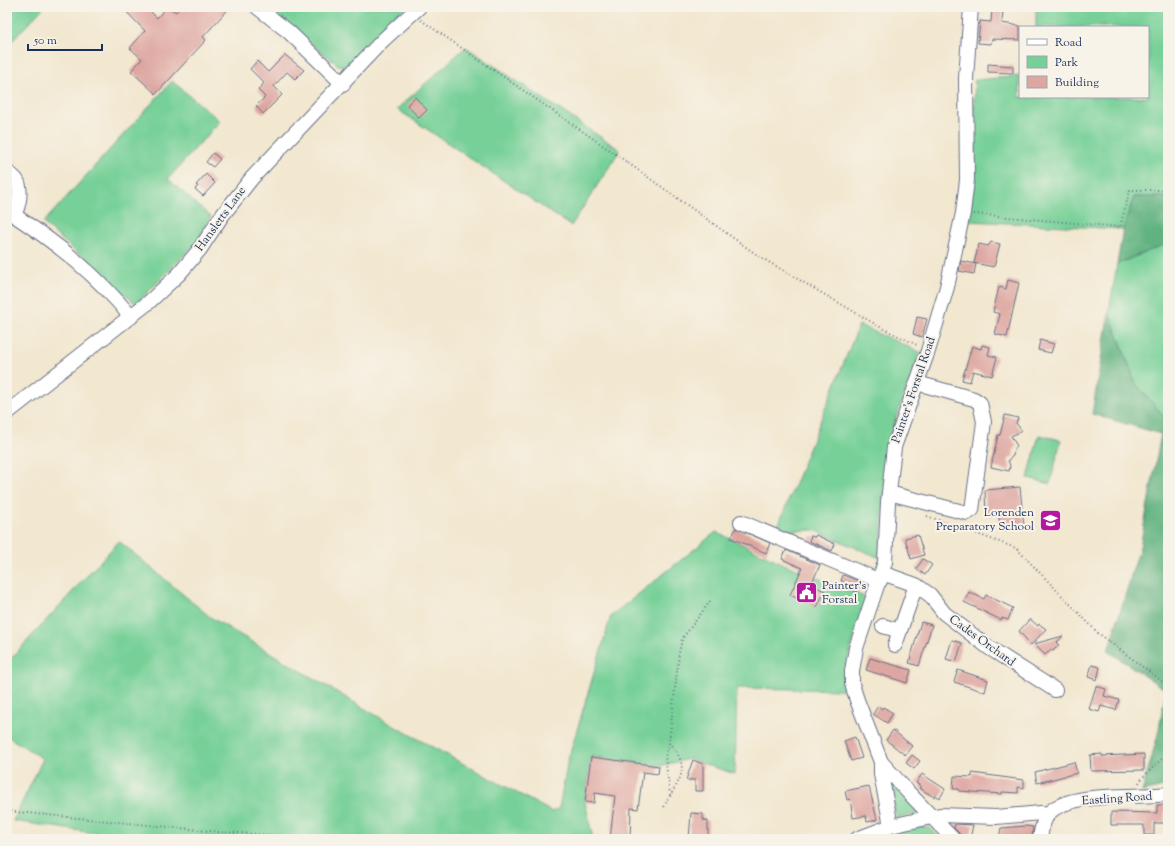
<svg xmlns="http://www.w3.org/2000/svg" width="1175" height="846" font-family="'Sorts Mill Goudy',serif">
  <style>
    .green { fill: #76d097; stroke: #48807a }
    .forest { fill: #60b280; stroke: #3e706f }
    .building { fill: #dea6a0 }
    .lines { fill: none; stroke-linecap: round; stroke-linejoin: round }
    .minor-casing { stroke: #666f86; stroke-width: 16 }
    .path { stroke: #666f86; stroke-width: 2; stroke-dasharray: 1 3; stroke-linecap: butt }
    .minor { stroke: #fff; stroke-width: 14 }
    .labels { text-anchor: middle; dominant-baseline: central; stroke-width: 4; stroke-linejoin: round; paint-order: stroke }
    .street-label { font-size: 12px; fill: #1b2f5e; stroke: #f7f3e8 }
    .poi-label { font-size: 12px; fill: #1b2f5e; stroke: #f7f3e8; text-anchor: end }
  </style>
  <rect width="100%" height="100%" fill="#f7f3e8"/>
  <filter id="ink" filterUnits="userSpaceOnUse"><feTurbulence type="fractalNoise" baseFrequency=".025" numOctaves="2"/><feDisplacementMap in="SourceGraphic" scale="8" xChannelSelector="R" yChannelSelector="G"/><feConvolveMatrix kernelMatrix="1 2 1 2 8 2 1 2 1" color-interpolation-filters="sRGB"/></filter>
  <filter id="wash" filterUnits="userSpaceOnUse"><feTurbulence type="fractalNoise" baseFrequency=".012" numOctaves="4" result="noise"/><feDisplacementMap in="SourceGraphic" scale="16" xChannelSelector="R" yChannelSelector="G"/><feGaussianBlur stdDeviation="0.9" result="paint"/><feColorMatrix in="noise" values="0 0 0 0 0 0 0 0 0 0 0 0 0 0 0 0 0 1.4 0 .05"/><feComposite in="paint" operator="in"/></filter>
  <g filter="url(#wash)">
    <rect width="100%" height="100%" fill="#f2e7cf"/>
    <!-- green -->
    <path class="green" d="M7 7H44L7 46Z
      M264 7H406L346 67 338 65Z
      M1036 7H1168V197H1134L1123 229 969 221 975 80 1020 76V97H1148V27H1036Z
      M466 47 620 150 571 226 397 109Z
      M172 81 220 121 168 179 211 217 195 244 136 304 43 223Z
      M1168 243V421L1136 384 1109 312 1117 264Z
      M859 325 920 352 888 441 880 558 814 530 776 531Z
      M1039 435 1061 440 1050 484 1028 478Z
      M716 532 784 564 867 598 846 664V690L737 688 735 774 689 759 659 766 591 757 585 802 593 839H135L13 821 43 759 7 736V663L119 541 210 617 394 726 552 812 559 808 568 760 611 616Z
      M885 776 922 813 897 818Z
      M913 826 930 828 941 839H891L893 829Z"/>
    <!-- forest -->
    <path class="forest" d="M1134 197H1168V243L1117 264 1123 229Z
      M1109 312 1136 384 1168 421V786L1142 792 1158 734 1166 690 1108 651 1140 547 1161 434 1092 414Z"/>
    <g id="blocks">
      <!-- building -->
      <path class="building" d="M122 7H146L157 18 167 7 176 12 180 7H230L203 37 206 40 156 94 131 71 142 59 130 48 145 31Z
        M992 10 1003 11 1002 23 1020 26V40L992 39 991 44 978 43 980 21 991 22Z
        M285 55 304 70 295 79 287 72 274 86 282 95 263 114 256 106 265 97 258 90 264 83 250 69 257 61 268 72Z
        M988 64 1013 66V73L988 72Z
        M415 97 427 110 419 118 407 105Z
        M213 153 220 159 213 167 206 162Z
        M206 174 215 183 203 196 195 189 198 186 196 185Z
        M991 242 1000 244 994 267 974 263 979 244 988 246Z
        M961 261 976 264 974 274 959 271Z
        M1008 280 1019 283 1007 337 995 334 1000 314 993 312 999 287 1006 289Z
        M917 317 927 319 922 337 913 334Z
        M1040 340 1054 344 1051 353 1038 350Z
        M982 345 990 347 988 355 997 357 992 376 973 371 970 382 962 380 972 346 981 349Z
        M1005 415 1018 418 1016 423 1022 431 1011 436 1017 446 1014 450 1013 456 1008 460 1010 466 1009 471 991 467 998 435H1000Z
        M1020 487 1024 527 1000 530 999 514 986 516 985 490Z
        M736 528 770 543 766 553 731 538Z
        M816 535 835 544 832 551 809 541 811 536 815 537Z
        M918 535 924 555 911 559 905 538Z
        M786 550 820 565 811 585 825 591 817 607 790 595 802 568 782 559Z
        M923 559 932 565 925 575 916 569Z
        M843 575 861 582 857 592 848 588 850 585 841 581Z
        M969 592 984 599 986 595 1013 608 1008 620 1002 618 1001 620 964 602Z
        M1030 619 1038 626 1039 624 1046 629 1031 645 1019 631Z
        M921 622 932 625 919 666 909 663Z
        M1063 636 1056 643 1059 645 1053 651 1051 649 1045 655 1034 644Z
        M952 640 962 643 956 662 946 659Z
        M870 658 911 670 907 683 866 670Z
        M1092 665 1100 667 1097 680 1088 677Z
        M958 670 988 680 985 692 954 682Z
        M1096 686 1106 689 1104 696 1119 700 1116 710 1101 706 1099 712 1089 709Z
        M878 706 882 709 883 707 893 713 887 723 873 714Z
        M893 730 912 746 905 755 886 740Z
        M855 737 862 758 851 761 844 741Z
        M1102 754V756L1144 754V770L1091 771 1090 755Z
        M912 755 920 761 914 769 906 763Z
        M591 757 659 766 658 774 643 772 638 809 631 808 630 839H610L615 796 595 793 594 803 585 802Z
        M693 760 703 764V791H695V780H686Z
        M1074 762 1077 773 1037 783 1035 772Z
        M972 773 1024 780V788L1018 787V793L1002 792V794L959 791V789H953L954 776 972 777Z
        M922 774 945 789 940 798 935 795 934 797 919 788 921 786 916 783Z
        M869 786 877 820 867 822 866 816 853 818 850 799 847 800 845 791Z
        M1157 805H1165V823H1154V835H1144V825H1111V812L1157 813Z
        M691 813 703 814V820L708 821V839H689Z
        M955 824 973 825 970 839H961L959 833 954 828Z
        M1026 826 1033 827 1032 839H1022V837L999 838 1001 828Z"/>
    </g>
  </g>
  <g filter="url(#ink)">
    <use href="#blocks" fill-opacity="0" stroke="#666f86" stroke-width="1"/>
    <g class="lines">
      <defs>
        <path id="minor" d="M257 7 289 32 343 84
          M7 172C10 174 15 177 17 181 22 190 19 206 14 215 59 245 97 275 131 317
          M7 413 149 302 179 274 200 249 221 217 252 178 383 40 419 7
          M889 493 967 513 972 510 984 422 980 403 974 399 917 383
          M741 522 880 581
          M882 573 916 585 930 595 944 613 988 647 1055 690
          M883 626 900 631
          M895 645 916 585
          M881 762V774L891 826
          M857 839 891 826 940 815 996 817 1041 813 1048 814
          M953 839 908 792 881 762 857 700 852 684V671L856 648 885 562 888 502 894 447 928 351 947 287 963 213 967 180 966 78 971 7
          M1040 839C1041 830 1043 820 1049 813 1070 791 1139 798 1168 794"/>
      </defs>
      <!-- minor casing -->
      <use href="#minor" class="minor-casing"/>
      <!-- path -->
      <path class="path" d="M421 20 614 153 760 257 882 328 919 346
        M974 214 1120 227 1130 190H1168
        M927 516 1016 548 1098 633 1168 686
        M1139 783 1143 777 1168 753
        M670 795 665 757 669 743 679 653 682 639 711 600
        M664 807C677 781 694 770 669 743
        M7 811 219 832 344 839"/>
      <!-- minor -->
      <use href="#minor" class="minor"/>
    </g>
  </g>
  <!-- icons -->
  <defs>
    <symbol id="school-square" viewBox="-11 -11 22 22"><rect x="-9" y="-9" width="18" height="18" rx="4" fill="#b5179e" stroke="#f7f3e8"/><path d="M0-5L7-2L0 1L-7-2ZM-4 1L0 2.5L4 1V4Q0 6-4 4Z" fill="#fff"/></symbol>
    <symbol id="civic-square" viewBox="-11 -11 22 22"><rect x="-9" y="-9" width="18" height="18" rx="4" fill="#b5179e" stroke="#f7f3e8"/><path d="M-.6-6.5H3V-4.5H.6V-3L4-1V1h2V6H-6V1h2V-1L-.6-3ZM-1.2 2.5V6h2.4V2.5Z" fill="#fff"/></symbol>
  </defs>
  <g fill-rule="evenodd">
    <use href="#school-square" x="1038" y="508" width="25" height="25"/>
    <use href="#civic-square" x="794" y="580" width="25" height="25"/>
  </g>
  <g class="labels">
    <!-- street labels -->
    <g class="street-label">
      <text transform="translate(221 219) rotate(-54)">Hansletts Lane</text>
      <text transform="translate(914 390) rotate(-71)">Painter's Forstal Road</text>
      <text transform="translate(982 641) rotate(36)">Cades Orchard</text>
      <text transform="translate(1117 799) rotate(-4)">Eastling Road</text>
    </g>
    <!-- poi labels -->
    <g class="poi-label">
      <text x="1034" y="513">Lorenden<tspan x="1034" dy="14">Preparatory School</tspan></text>
      <text x="822" y="586" text-anchor="start">Painter's<tspan x="822" dy="14">Forstal</tspan></text>
    </g>
  </g>
  <!-- margin -->
  <rect width="1175" height="846" fill="none" stroke="#f7f3e8" stroke-width="24"/>
  <!-- legend -->
  <rect x="1019" y="26" width="130" height="72" fill="#f7f3e8" stroke="#9fa5b1"/>
  <rect x="1027" y="39" width="20" height="6" fill="#ffffff" stroke="#9fa5b1"/>
  <text x="1055" y="46" font-size="12" fill="#1b2f5e">Road</text>
  <rect x="1027" y="56" width="20" height="12" fill="#76d097" stroke="#9fa5b1"/>
  <text x="1055" y="66" font-size="12" fill="#1b2f5e">Park</text>
  <rect x="1027" y="76" width="20" height="12" fill="#dea6a0" stroke="#9fa5b1"/>
  <text x="1055" y="86" font-size="12" fill="#1b2f5e">Building</text>
  <!-- scale -->
  <path d="M28 44v6h74v-6" fill="none" stroke="#1b2f5e" stroke-width="2"/>
  <text x="34" y="44" font-size="12" fill="#1b2f5e" stroke="#f7f3e8" stroke-width="3" paint-order="stroke">50 m</text>
</svg>
